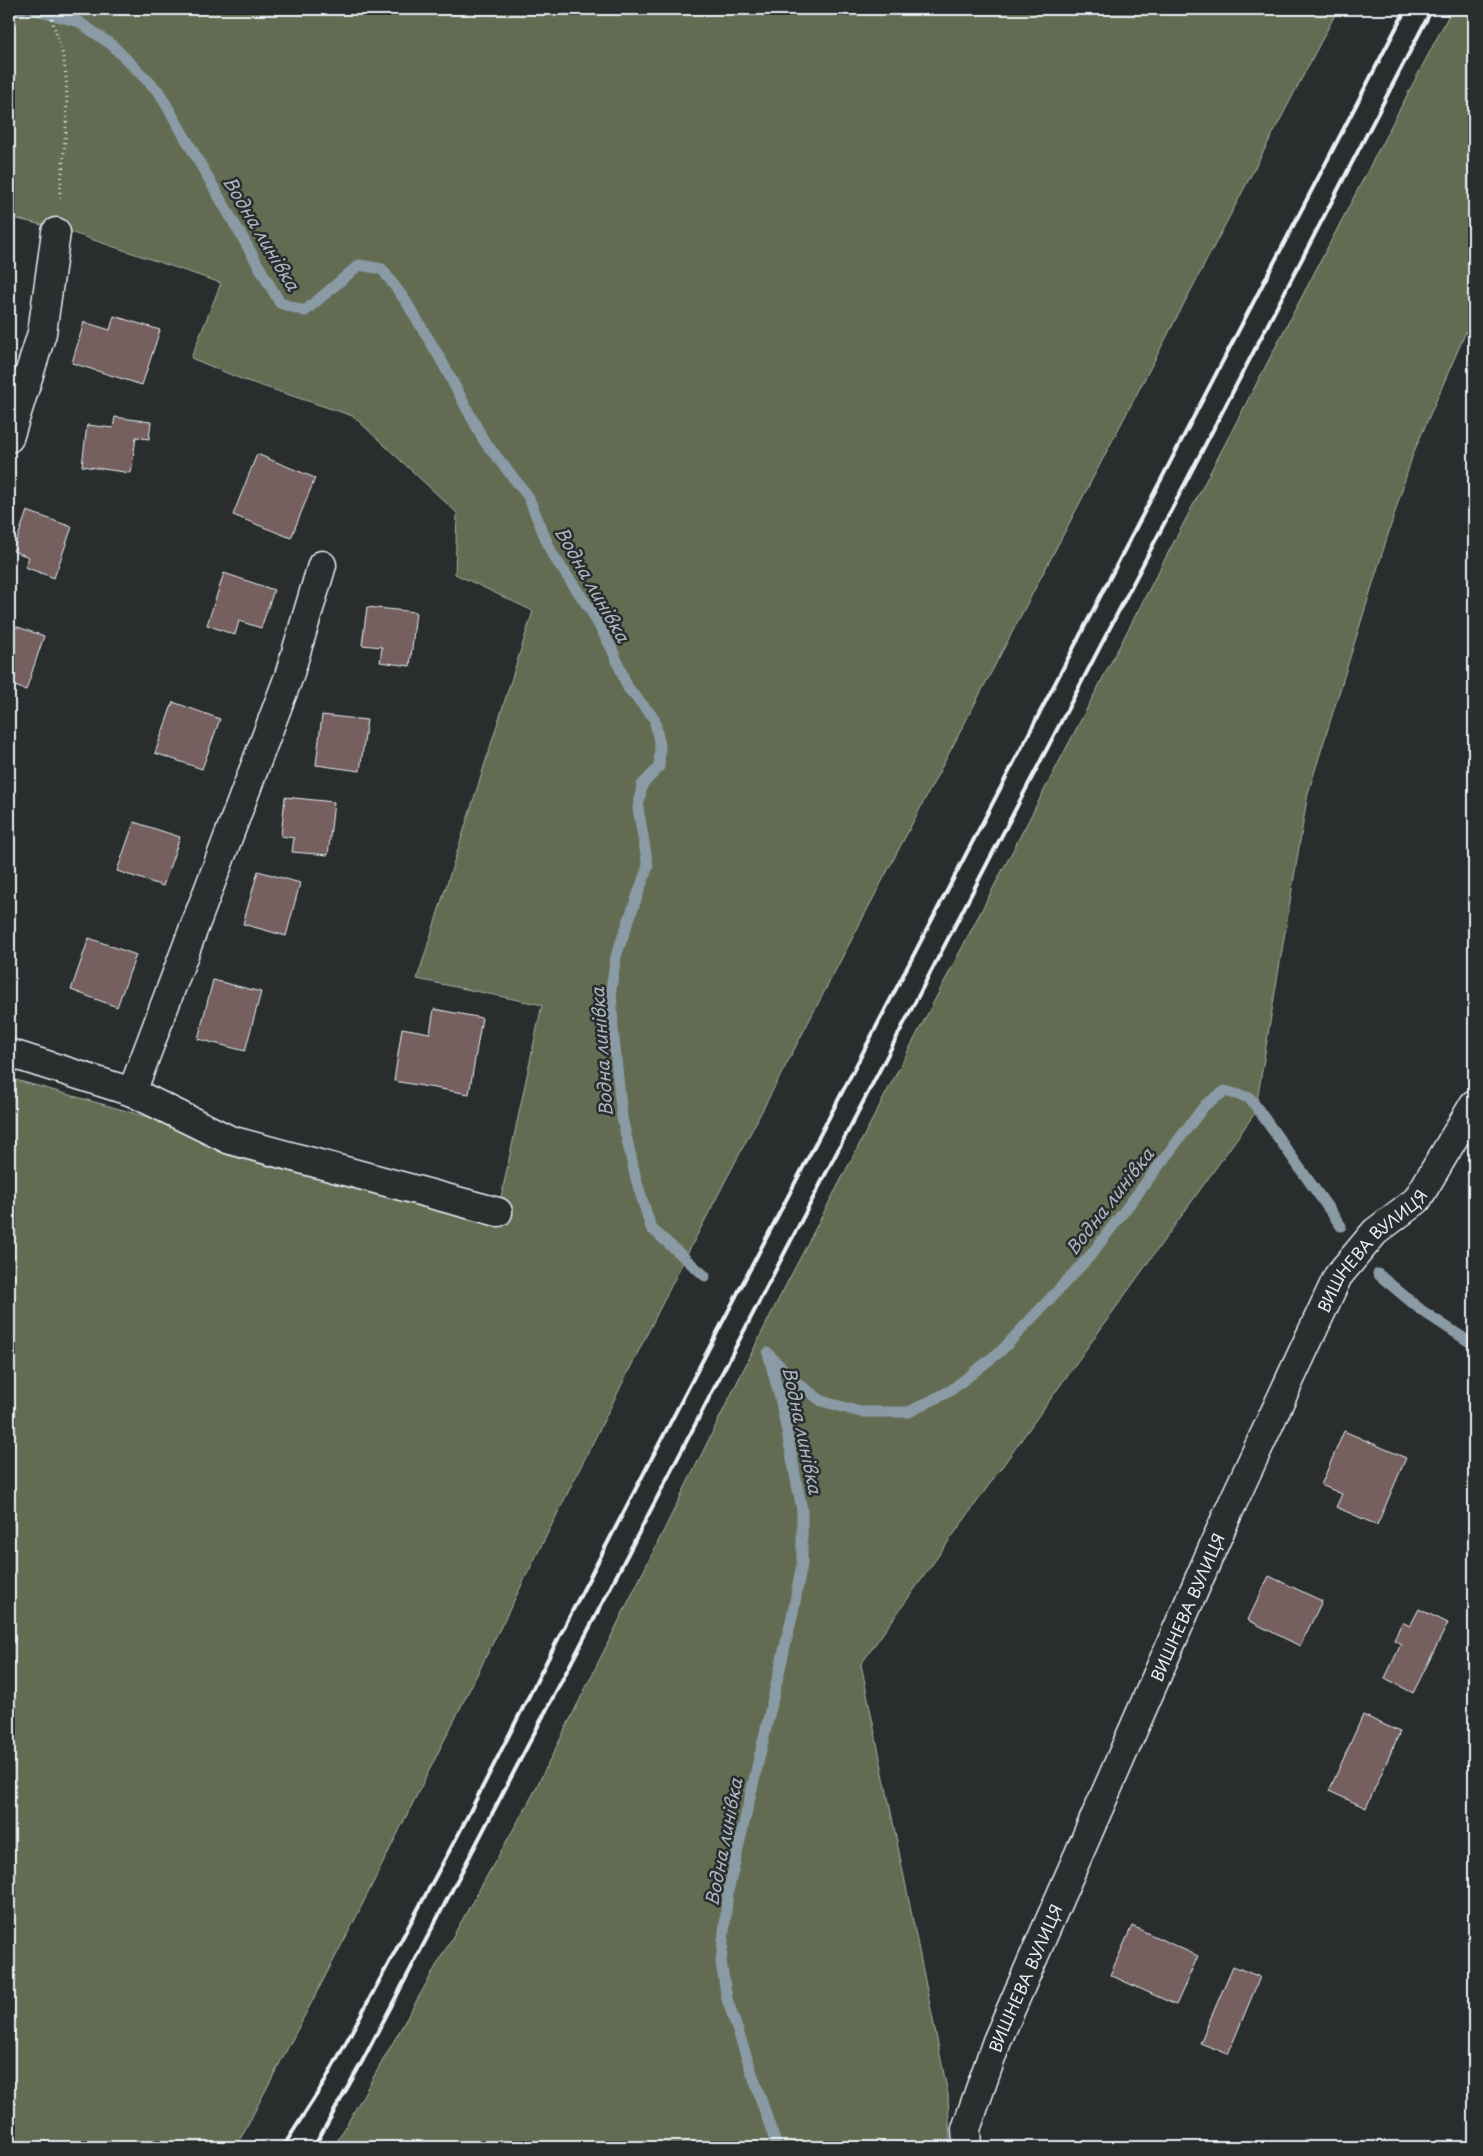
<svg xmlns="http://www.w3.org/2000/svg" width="1483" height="2156" font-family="'Playpen Sans',sans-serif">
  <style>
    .green { fill: #636c52; stroke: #a6aea5 }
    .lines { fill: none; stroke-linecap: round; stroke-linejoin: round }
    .stream { stroke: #8a9ba6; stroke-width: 11 }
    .building { fill: #74615e; stroke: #e8f1f8 }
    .minor-casing { stroke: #e8f1f8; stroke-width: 31 }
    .path { stroke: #e8f1f8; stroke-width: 3; stroke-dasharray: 1 4; stroke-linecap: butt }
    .minor { stroke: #2a2d2e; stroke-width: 28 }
    .rail { stroke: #e8f1f8; stroke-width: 4 }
    .labels { text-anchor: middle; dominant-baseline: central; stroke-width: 5; stroke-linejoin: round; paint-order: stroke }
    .street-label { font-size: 16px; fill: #e8f1f8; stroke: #2a2d2e }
    .water-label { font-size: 18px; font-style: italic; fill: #aab7c1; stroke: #2a2d2e }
  </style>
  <rect width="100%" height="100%" fill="#2a2d2e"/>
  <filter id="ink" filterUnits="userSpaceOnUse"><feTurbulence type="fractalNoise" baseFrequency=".02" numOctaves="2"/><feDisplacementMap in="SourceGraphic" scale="10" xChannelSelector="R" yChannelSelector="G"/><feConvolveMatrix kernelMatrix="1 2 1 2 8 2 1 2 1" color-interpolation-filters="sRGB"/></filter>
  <g filter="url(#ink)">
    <!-- green -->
    <path class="green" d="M9 9H1338L683 1262 352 1925 236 2147H9V1078L230 1140 498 1211 542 1005 417 979 533 611 455 574 457 513 353 416 241 379 191 358 221 283 67 231 9 217Z
      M1452 9H1474V313L1413 454 1308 793 1255 1113 861 1664 948 2094 950 2147H334L531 1798 774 1308Z"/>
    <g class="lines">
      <!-- stream -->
      <path class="stream" d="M33 9 79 22 112 45 159 92 280 303 305 311 359 265 382 269 405 300 440 358 484 441 528 496 552 554 590 609 612 649 628 688 654 718 660 746 659 767 642 785 638 808 648 866 616 956 611 989 613 1029 622 1118 636 1179 651 1228 705 1276
        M9 10 23 9
        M1378 1274 1421 1310 1474 1345
        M768 1353 781 1402 802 1510V1564L793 1612 728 1892 721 1962 727 1999 777 2147
        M769 1355 797 1383 822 1401 860 1412H909L950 1391 1002 1350 1090 1256 1205 1105 1225 1091 1250 1098 1341 1226"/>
    </g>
    <!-- building -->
    <path class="building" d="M114 316 160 330 142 385 72 363 84 322 110 330Z
      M115 417 151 422 149 439 136 437 131 473 82 466 87 425 113 428Z
      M257 454 315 478 291 538 233 515Z
      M27 511 72 527 54 578 25 567 29 557 13 551Z
      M224 573 274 590 261 628 239 621 235 635 207 625Z
      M367 607 416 612 410 666 380 662 382 647 362 645Z
      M9 624 44 636 26 690 9 684Z
      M173 702 220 719 202 769 155 753Z
      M322 715 367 720 360 771 316 765Z
      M285 797 334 802 328 855 292 852 294 838 281 836Z
      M134 822 180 837 163 886 117 871Z
      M258 871 300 883 286 936 243 924Z
      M89 938 136 955 117 1007 71 990Z
      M213 980 261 992 245 1051 198 1039Z
      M434 1009 482 1018 469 1094 394 1081 402 1028 430 1033Z
      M1344 1431 1406 1458 1377 1525 1336 1507 1342 1494 1321 1485Z
      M1269 1576 1322 1601 1300 1646 1248 1620Z
      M1419 1609 1448 1623 1413 1693 1385 1678 1401 1644 1394 1640 1402 1622 1410 1626Z
      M1363 1715 1400 1732 1366 1808 1329 1791Z
      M1132 1926 1198 1956 1176 2005 1110 1975Z
      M1233 1966 1260 1977 1228 2054 1200 2043Z"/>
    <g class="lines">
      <defs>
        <g id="minor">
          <path d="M9 438 42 333 56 232"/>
          <path d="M322 565 289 676 132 1092 230 1140 498 1212"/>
          <path d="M9 1053 132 1092"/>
          <path id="s1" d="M967 2147 966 2129 997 2041 1228 1513 1338 1276 1375 1232 1417 1200 1474 1104"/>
        </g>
      </defs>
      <!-- minor casing -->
      <use href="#minor" class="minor-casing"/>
      <!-- path -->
      <path class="path" d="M50 9C52 26 60 40 63 57 72 98 63 159 59 201"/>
      <!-- minor -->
      <use href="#minor" class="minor"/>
      <!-- rail -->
      <path class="rail" d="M283 2147 324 2083 459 1833 581 1594 1406 9
        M314 2147 363 2060 582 1642 1432 9"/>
    </g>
  </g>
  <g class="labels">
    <!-- street labels -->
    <g class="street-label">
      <text stroke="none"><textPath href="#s1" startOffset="990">ВИШНЕВА ВУЛИЦЯ</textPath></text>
      <text stroke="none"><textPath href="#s1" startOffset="585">ВИШНЕВА ВУЛИЦЯ</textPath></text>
      <text stroke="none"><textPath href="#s1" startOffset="180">ВИШНЕВА ВУЛИЦЯ</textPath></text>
    </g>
    <!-- water labels -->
    <g class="water-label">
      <text transform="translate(262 233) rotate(59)">Водна линівка</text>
      <text transform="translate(593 584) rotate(60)">Водна линівка</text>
      <text transform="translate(601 1052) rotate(-94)">Водна линівка</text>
      <text transform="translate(1109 1201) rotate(-52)">Водна линівка</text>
      <text transform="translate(803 1430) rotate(78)">Водна линівка</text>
      <text transform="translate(723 1842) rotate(-79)">Водна линівка</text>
    </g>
  </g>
  <!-- margin -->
  <rect width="1483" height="2156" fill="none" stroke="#2a2d2e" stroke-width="30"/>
  <rect x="15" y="15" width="1453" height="2126" fill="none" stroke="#e8f1f8" stroke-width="2" filter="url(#ink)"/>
</svg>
